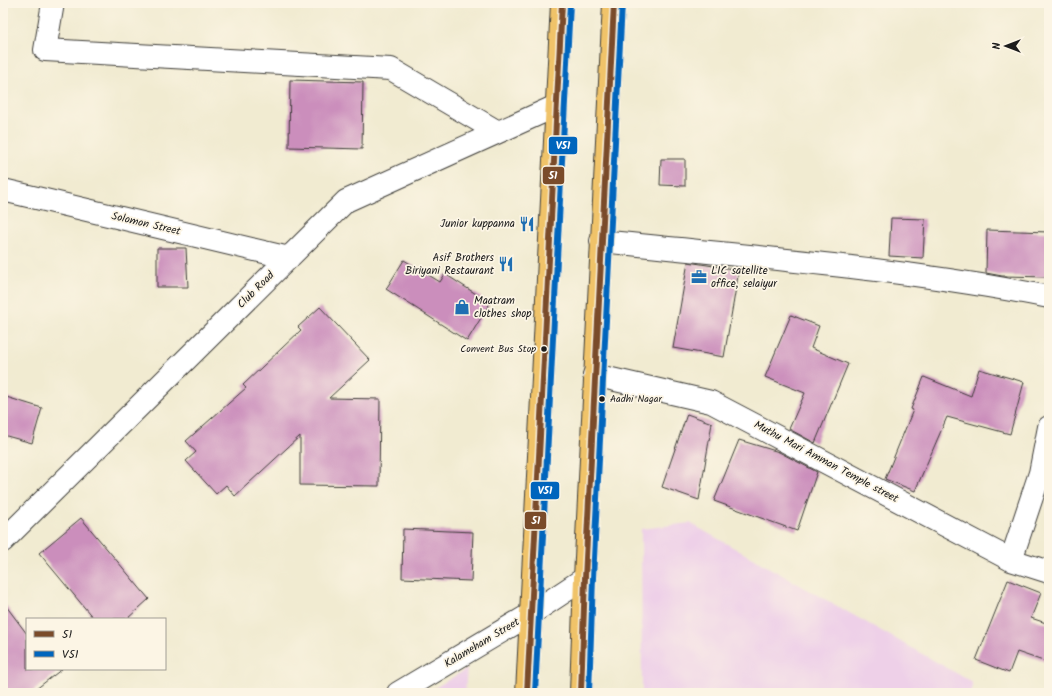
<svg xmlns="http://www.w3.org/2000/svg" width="1052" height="696" font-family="Kalam,sans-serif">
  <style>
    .built { fill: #eed0e8 }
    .building { fill: #cb8ebc }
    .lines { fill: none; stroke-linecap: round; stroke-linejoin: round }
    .minor-casing { stroke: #3c3b37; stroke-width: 24 }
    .major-casing { stroke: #3c3b37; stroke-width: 24 }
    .minor { stroke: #fff; stroke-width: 22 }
    .major { stroke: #f0c369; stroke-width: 22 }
    .bus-1-casing { stroke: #fcf5e5; stroke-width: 9 }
    .bus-2-casing { stroke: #fcf5e5; stroke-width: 9 }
    .bus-1 { stroke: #7a4b2a; stroke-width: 6 }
    .bus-2 { stroke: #0065bd; stroke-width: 6 }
    .bus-dot { fill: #1c1c1c; stroke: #fcf5e5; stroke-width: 1.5 }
    .labels { text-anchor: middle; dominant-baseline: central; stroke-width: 3.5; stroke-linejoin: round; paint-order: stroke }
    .bus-label { font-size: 10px; fill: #1c1c1c; stroke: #fcf5e5; text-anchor: end }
    .street-label { font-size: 11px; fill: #1c1c1c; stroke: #fcf5e5 }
    .poi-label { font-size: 11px; fill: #1c1c1c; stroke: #fcf5e5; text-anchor: end }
    .line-badge { stroke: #fcf5e5; stroke-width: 1.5 }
    .badge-label { font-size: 11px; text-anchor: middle; font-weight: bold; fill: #fff }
  </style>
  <rect width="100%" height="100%" fill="#fcf5e5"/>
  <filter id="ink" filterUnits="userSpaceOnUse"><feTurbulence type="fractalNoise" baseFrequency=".025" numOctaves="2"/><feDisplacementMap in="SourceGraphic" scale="8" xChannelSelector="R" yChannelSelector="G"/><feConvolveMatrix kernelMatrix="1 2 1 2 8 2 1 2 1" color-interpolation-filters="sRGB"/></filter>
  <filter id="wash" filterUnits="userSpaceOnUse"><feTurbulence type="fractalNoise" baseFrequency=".012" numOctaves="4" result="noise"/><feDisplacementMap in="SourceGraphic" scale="16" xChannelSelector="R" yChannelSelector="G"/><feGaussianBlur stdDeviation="0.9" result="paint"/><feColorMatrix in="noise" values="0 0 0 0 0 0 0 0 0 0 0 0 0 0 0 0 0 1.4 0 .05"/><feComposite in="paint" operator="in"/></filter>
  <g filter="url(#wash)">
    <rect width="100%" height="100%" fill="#f1ebd1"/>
    <!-- built -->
    <path class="built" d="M690 523 972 682V693H642L641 529Z
      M467 669 465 693H426Z"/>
    <g id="blocks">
      <!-- building -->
      <path class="building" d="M290 80 363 82 362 149 289 147Z
        M661 159H685V186L660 185Z
        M891 218 925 219 923 258 889 256Z
        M987 230 1049 232V277L1002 276 986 273Z
        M157 248H186L188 287H157Z
        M404 260 440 282 445 274 490 303 467 341 386 289Z
        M688 262 739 270 724 357 673 348Z
        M320 307 370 360 329 398 380 399 379 486 300 485V436L235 496 226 485 216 494 186 461 196 452 186 441 246 388 243 385 301 330 298 327Z
        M791 315 819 326 811 348 848 364 815 443 789 429 805 393 765 377Z
        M979 369 1024 382 1010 434 947 417 915 491 885 479 913 410 911 409 924 377 971 396Z
        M3 396 42 408 32 443 3 435Z
        M687 414 712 423 699 500 662 487Z
        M739 440 779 452 817 472 797 531 714 501Z
        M81 518 149 599 127 619H94L39 553Z
        M403 529 473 532 471 581 402 578Z
        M1008 580 1041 593 1031 618 1049 624V663L1017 652 1009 673 976 660Z
        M3 602 27 634V669H62L31 693H3Z"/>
    </g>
  </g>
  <g filter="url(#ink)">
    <use href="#blocks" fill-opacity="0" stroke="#3c3b37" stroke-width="1"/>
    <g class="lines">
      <defs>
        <path id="minor" d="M53 3 45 50 391 69 498 132
          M3 190 289 258
          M601 241C751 257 902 268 1049 297
          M594 375 711 402 1011 560 1049 572
          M3 541 346 201 556 106
          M1011 560 1040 473 1049 427
          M398 693 529 615 585 578"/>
        <path id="major" d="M527 693 562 3
          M581 693 585 578 614 3"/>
      </defs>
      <!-- minor casing -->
      <use href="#minor" class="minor-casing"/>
      <!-- major casing -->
      <use href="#major" class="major-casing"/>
      <!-- minor -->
      <use href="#minor" class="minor"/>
      <!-- major -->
      <use href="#major" class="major"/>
      <defs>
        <path id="bus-1" d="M527 693 562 3
          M581 693 585 578 614 3"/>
        <path id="bus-2" d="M535 693 570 3
          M589 693 593 578 622 3"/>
      </defs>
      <!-- bus-1 casing -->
      <use href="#bus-1" class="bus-1-casing"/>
      <!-- bus-2 casing -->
      <use href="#bus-2" class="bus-2-casing"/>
      <!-- bus-1 -->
      <use href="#bus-1" class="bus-1"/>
      <!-- bus-2 -->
      <use href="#bus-2" class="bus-2"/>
    </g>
  </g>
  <!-- icons -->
  <defs>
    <symbol id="restaurant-bare" viewBox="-9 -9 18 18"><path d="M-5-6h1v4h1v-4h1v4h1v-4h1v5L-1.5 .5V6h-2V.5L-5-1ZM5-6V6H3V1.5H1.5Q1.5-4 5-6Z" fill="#1f6fb2" stroke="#fcf5e5" stroke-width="2.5" paint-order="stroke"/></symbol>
    <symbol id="office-bare" viewBox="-9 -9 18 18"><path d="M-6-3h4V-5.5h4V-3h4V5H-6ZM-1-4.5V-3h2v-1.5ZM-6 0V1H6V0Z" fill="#1f6fb2" stroke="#fcf5e5" stroke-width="2.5" paint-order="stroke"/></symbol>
    <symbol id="shop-bare" viewBox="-9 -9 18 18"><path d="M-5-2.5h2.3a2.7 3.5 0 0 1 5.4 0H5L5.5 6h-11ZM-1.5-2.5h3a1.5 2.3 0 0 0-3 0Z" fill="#1f6fb2" stroke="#fcf5e5" stroke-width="2.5" paint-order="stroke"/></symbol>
  </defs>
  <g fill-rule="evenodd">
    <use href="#restaurant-bare" x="516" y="213" width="22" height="22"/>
    <use href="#restaurant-bare" x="495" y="253" width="22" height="22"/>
    <use href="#office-bare" x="688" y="266" width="22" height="22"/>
    <use href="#shop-bare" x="451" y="296" width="22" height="22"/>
  </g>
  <!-- markers -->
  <g class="bus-dot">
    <circle cx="544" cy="349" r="3.5"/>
    <circle cx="602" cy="399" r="3.5"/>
  </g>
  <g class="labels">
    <!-- bus labels -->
    <g class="bus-label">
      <text x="536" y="349">Convent Bus Stop</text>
      <text x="610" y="399" text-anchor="start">Aadhi Nagar</text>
    </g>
    <!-- street labels -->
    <g class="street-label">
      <text transform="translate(146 224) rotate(13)">Solomon Street</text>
      <text transform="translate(256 290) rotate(-45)">Club Road</text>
      <text transform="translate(826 462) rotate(28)">Muthu Mari Amman Temple street</text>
      <text transform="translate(482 643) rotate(-31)">Kalameham Street</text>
    </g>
    <!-- poi labels -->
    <g class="poi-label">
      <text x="515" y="224">Junior kuppanna</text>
      <text x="494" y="258">Asif Brothers<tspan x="494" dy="13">Biriyani Restaurant</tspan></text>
      <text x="711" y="271" text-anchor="start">LIC satellite<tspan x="711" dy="13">office, selaiyur</tspan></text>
      <text x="474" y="301" text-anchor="start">Maatram<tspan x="474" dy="13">clothes shop</tspan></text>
    </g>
  </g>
  <g class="line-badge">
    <rect x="548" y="136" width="30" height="19" rx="4" fill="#0065bd"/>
    <rect x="542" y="166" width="23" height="19" rx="4" fill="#7a4b2a"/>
    <rect x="530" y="481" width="30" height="19" rx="4" fill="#0065bd"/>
    <rect x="524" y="511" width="23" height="19" rx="4" fill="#7a4b2a"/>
  </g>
  <g class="badge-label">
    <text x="563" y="149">V51</text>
    <text x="553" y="179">51</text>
    <text x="545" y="494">V51</text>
    <text x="536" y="524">51</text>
  </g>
  <!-- margin -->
  <rect width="1052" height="696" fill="none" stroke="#fcf5e5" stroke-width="16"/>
  <!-- legend -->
  <rect x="26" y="618" width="140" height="52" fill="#fcf5e5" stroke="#a29e95"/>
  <rect x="34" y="631" width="20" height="6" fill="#7a4b2a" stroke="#a29e95"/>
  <text x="62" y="638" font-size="12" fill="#1c1c1c">51</text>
  <rect x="34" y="651" width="20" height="6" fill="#0065bd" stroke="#a29e95"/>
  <text x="62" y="658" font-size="12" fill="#1c1c1c">V51</text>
  <!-- north arrow -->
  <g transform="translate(1006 46) rotate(270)" stroke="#fcf5e5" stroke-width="3" paint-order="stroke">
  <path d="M0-3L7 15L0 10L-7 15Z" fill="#1c1c1c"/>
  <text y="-6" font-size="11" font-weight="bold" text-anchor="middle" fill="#1c1c1c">N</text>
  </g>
</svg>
